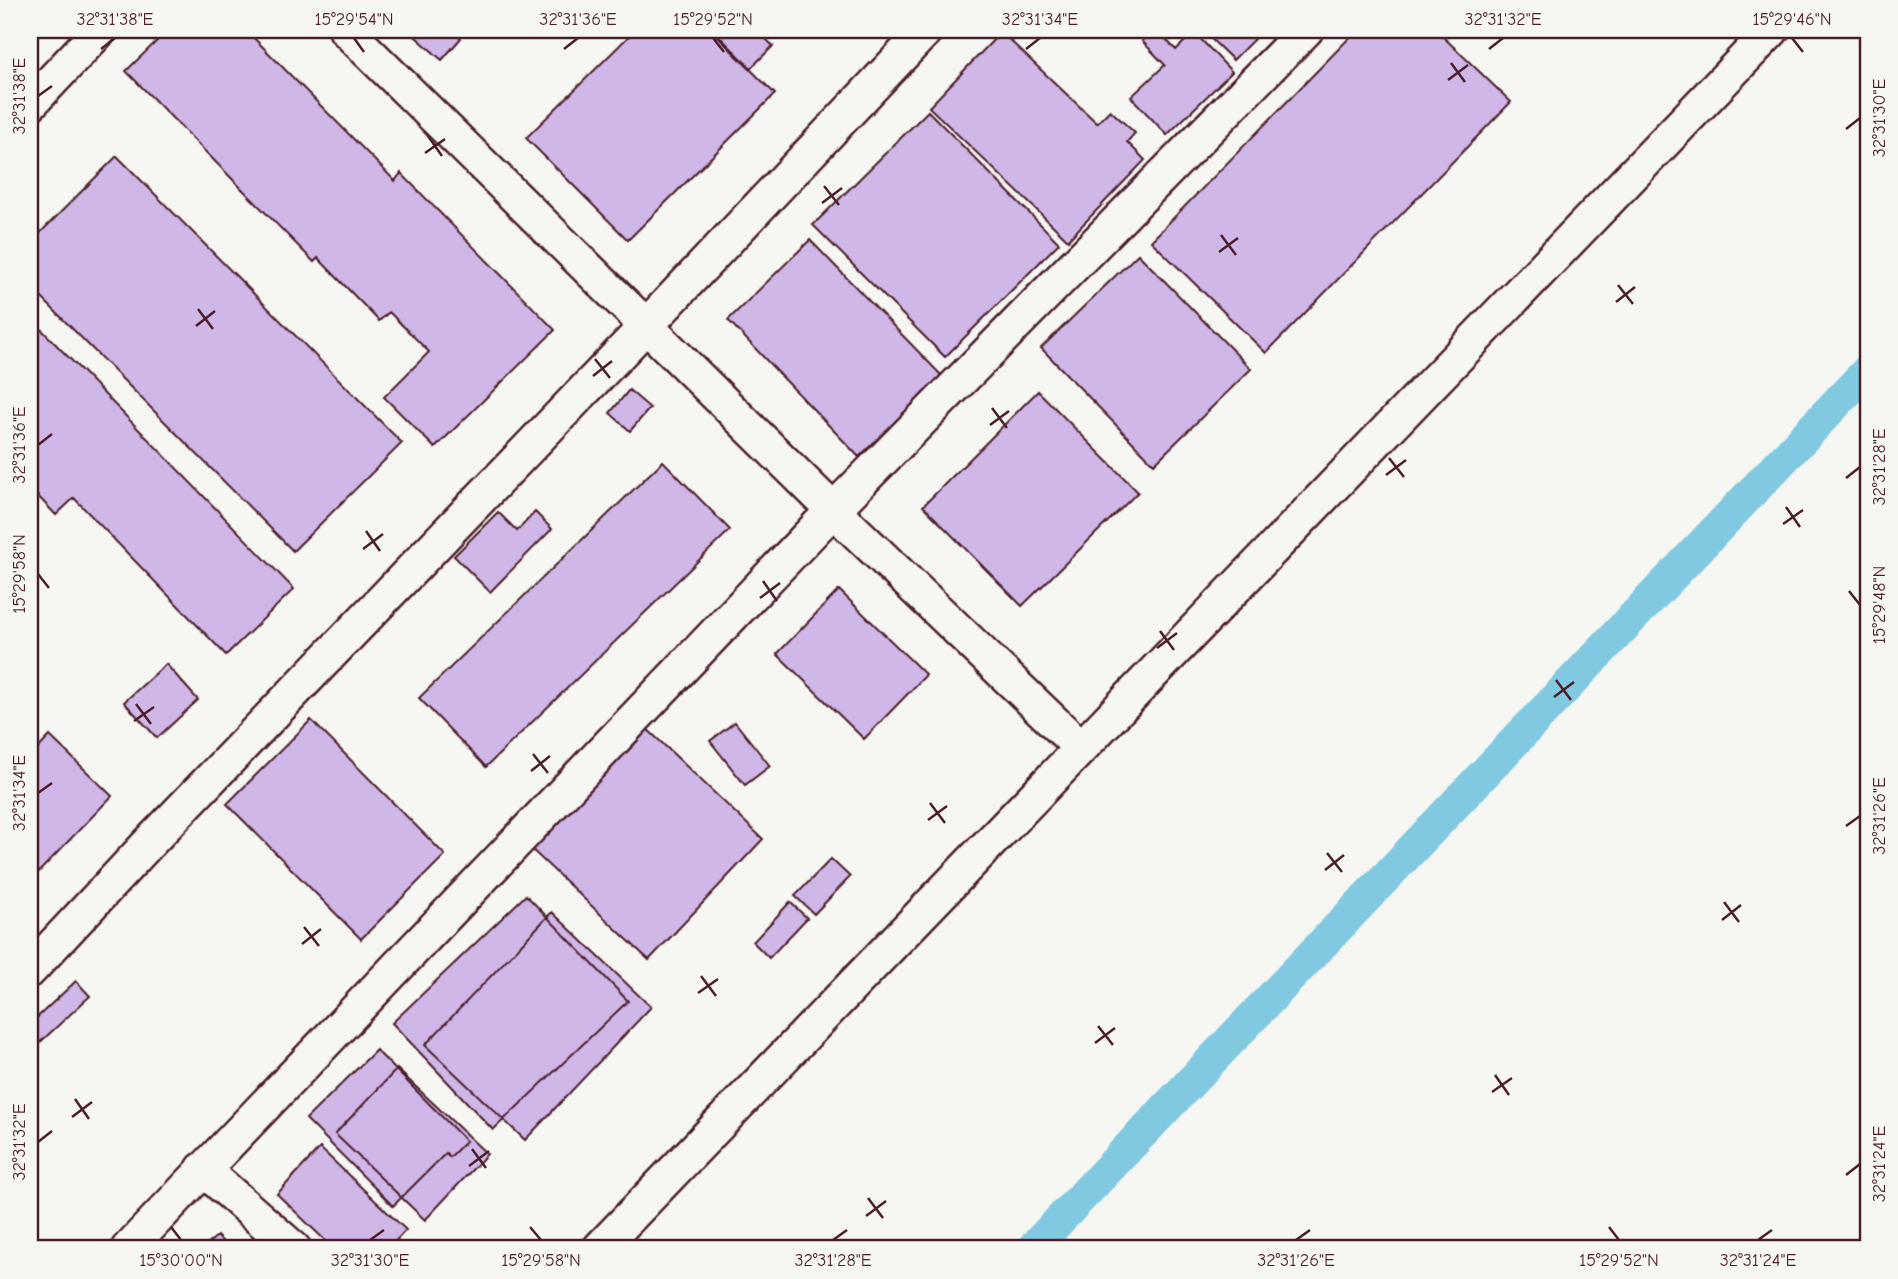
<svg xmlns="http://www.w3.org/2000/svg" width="1898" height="1279" font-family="'Comic Neue',sans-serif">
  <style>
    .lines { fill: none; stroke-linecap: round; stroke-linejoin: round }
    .canal { stroke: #80c9e1; stroke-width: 33 }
    .building { fill: #cfb7e7; stroke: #4a1f2b; stroke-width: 2 }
    .street-casing { stroke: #4a1f2b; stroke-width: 38 }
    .street { stroke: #f6f6f2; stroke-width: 33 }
    .ticks { fill: none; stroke: #4a1f2b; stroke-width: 2.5 }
    .neatline { fill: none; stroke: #4a1f2b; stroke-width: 2.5 }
    .ticks-label { font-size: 18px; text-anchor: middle; fill: #4a1f2b }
  </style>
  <rect width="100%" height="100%" fill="#f6f6f2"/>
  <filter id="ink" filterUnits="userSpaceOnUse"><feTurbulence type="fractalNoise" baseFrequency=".0143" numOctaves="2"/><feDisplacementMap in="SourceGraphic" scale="14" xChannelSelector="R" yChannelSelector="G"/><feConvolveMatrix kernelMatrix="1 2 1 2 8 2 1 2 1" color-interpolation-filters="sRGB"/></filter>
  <g filter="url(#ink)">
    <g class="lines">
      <!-- canal -->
      <path class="canal" d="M1032 1249 1868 370"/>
    </g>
    <!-- building -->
    <path class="building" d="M168 30H246L395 181 401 173 555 330 435 448 384 397 429 352 389 312 379 321 318 258 314 262 126 71Z
      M408 30H452L461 38 442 60Z
      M635 30H711L775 94 628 240 526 138Z
      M713 30H757L773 46 751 68Z
      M1155 30H1157L1176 50 1194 32 1232 72 1167 135 1131 97 1165 65 1142 41Z
      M1202 30H1263L1233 60Z
      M1357 30H1436L1511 102 1266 353 1151 241Z
      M1001 32 1097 123 1110 110 1135 133 1127 142 1145 160 1068 240 929 107Z
      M928 111 1059 243 945 357 813 225Z
      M117 156 402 443 293 551 30 286V243Z
      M810 240 942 376 859 457 728 320Z
      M1138 254 1251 369 1154 464 1041 348Z
      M41 329 294 589 226 655 74 498 56 515 30 488V340Z
      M629 390 650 408 630 431 610 413Z
      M1038 391 1138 492 1022 606 923 506Z
      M663 461 730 530 486 767 419 698Z
      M498 512 517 531 535 512 552 529 490 592 454 556Z
      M839 590 926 675 864 739 777 654Z
      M166 664 198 700 157 738 124 702Z
      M311 720 445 855 361 939 227 804Z
      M735 722 770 766 745 785 710 741Z
      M643 725 763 839 649 960 529 847Z
      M50 736 112 796 30 881V757Z
      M831 859 850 877 814 914 795 896Z
      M526 895 628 1001 493 1130 392 1023Z
      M790 902 807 918 769 958 753 942Z
      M552 912 651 1007 525 1140 425 1045Z
      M76 981 90 996 35 1047 30 1041V1024Z
      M376 1050 466 1141 450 1157 446 1153 393 1206 306 1119Z
      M397 1069 487 1154 425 1220 335 1134Z
      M320 1148 406 1230 388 1249H334L277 1194Z
      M217 1236 227 1246 224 1249H201Z"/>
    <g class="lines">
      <defs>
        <path id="street" d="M346 30 833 510 1081 748
          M30 104 100 30
          M30 970 147 845 647 325 926 30
          M203 1169 294 1249
          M128 1249 833 510 1306 30
          M599 1249 1772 30"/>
      </defs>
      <!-- street casing -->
      <use href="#street" class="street-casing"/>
      <!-- street -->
      <use href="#street" class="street"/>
    </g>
  </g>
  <!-- ticks -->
  <path class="ticks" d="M354 38 364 52M713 38 724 52M1792 38 1803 52M101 49 115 38M564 49 578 38M1026 49 1040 38M1489 49 1503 38M1451 63 1465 82M1448 80 1468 65M38 96 52 86M1846 129 1860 118M428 136 442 156M425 153 445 139M824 186 839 205M822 203 842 188M1221 235 1236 255M1219 252 1238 238M1618 285 1633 304M1616 302 1635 287M198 309 213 329M196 326 215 311M595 359 610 378M593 376 612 361M992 408 1007 428M990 425 1009 411M38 445 52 434M1389 458 1404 477M1386 475 1406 460M1846 478 1860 467M1786 507 1800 527M1783 524 1803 510M366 531 380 551M363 549 383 534M38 574 49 588M763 581 777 601M1849 591 1860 605M760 598 780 583M1160 631 1174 650M1157 648 1177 633M1556 680 1571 700M1554 697 1574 682M136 704 151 724M134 721 154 707M533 754 548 773M531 771 550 756M38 793 52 783M930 803 945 823M928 820 947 806M1846 826 1860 816M1327 853 1342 872M1325 870 1344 855M1724 902 1739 922M1722 920 1741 905M304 927 319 946M302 944 321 929M701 976 716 996M698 993 718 979M1098 1026 1113 1045M1095 1043 1115 1028M1495 1075 1509 1095M1492 1092 1512 1078M75 1099 89 1119M72 1117 92 1102M38 1142 52 1131M472 1149 486 1168M469 1166 489 1151M1846 1175 1860 1164M868 1198 883 1218M866 1216 886 1201M171 1227 181 1240M530 1227 541 1240M1609 1227 1619 1240M370 1240 384 1230M833 1240 847 1230M1296 1240 1310 1230M1758 1240 1772 1230"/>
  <!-- margin -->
  <rect width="1898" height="1279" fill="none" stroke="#f6f6f2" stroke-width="77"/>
  <rect x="38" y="38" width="1822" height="1202" class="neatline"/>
  <g class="ticks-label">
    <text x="115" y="25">32°31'38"E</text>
    <text x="354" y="25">15°29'54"N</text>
    <text x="578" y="25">32°31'36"E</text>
    <text x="713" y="25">15°29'52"N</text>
    <text x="1040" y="25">32°31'34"E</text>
    <text x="1503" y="25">32°31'32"E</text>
    <text x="1792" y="25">15°29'46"N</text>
    <text transform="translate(19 96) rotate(-90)" y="6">32°31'38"E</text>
    <text transform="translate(1879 118) rotate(-90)" y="6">32°31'30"E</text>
    <text transform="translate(19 445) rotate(-90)" y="6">32°31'36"E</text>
    <text transform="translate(1879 467) rotate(-90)" y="6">32°31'28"E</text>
    <text transform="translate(19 574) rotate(-90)" y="6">15°29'58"N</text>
    <text transform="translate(1879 605) rotate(-90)" y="6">15°29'48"N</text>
    <text transform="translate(19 793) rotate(-90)" y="6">32°31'34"E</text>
    <text transform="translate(1879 816) rotate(-90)" y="6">32°31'26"E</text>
    <text transform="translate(19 1142) rotate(-90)" y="6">32°31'32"E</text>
    <text transform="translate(1879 1164) rotate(-90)" y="6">32°31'24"E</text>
    <text x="181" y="1266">15°30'00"N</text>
    <text x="370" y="1266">32°31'30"E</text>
    <text x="541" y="1266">15°29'58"N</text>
    <text x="833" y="1266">32°31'28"E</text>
    <text x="1296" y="1266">32°31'26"E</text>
    <text x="1619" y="1266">15°29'52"N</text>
    <text x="1758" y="1266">32°31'24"E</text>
  </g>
</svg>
